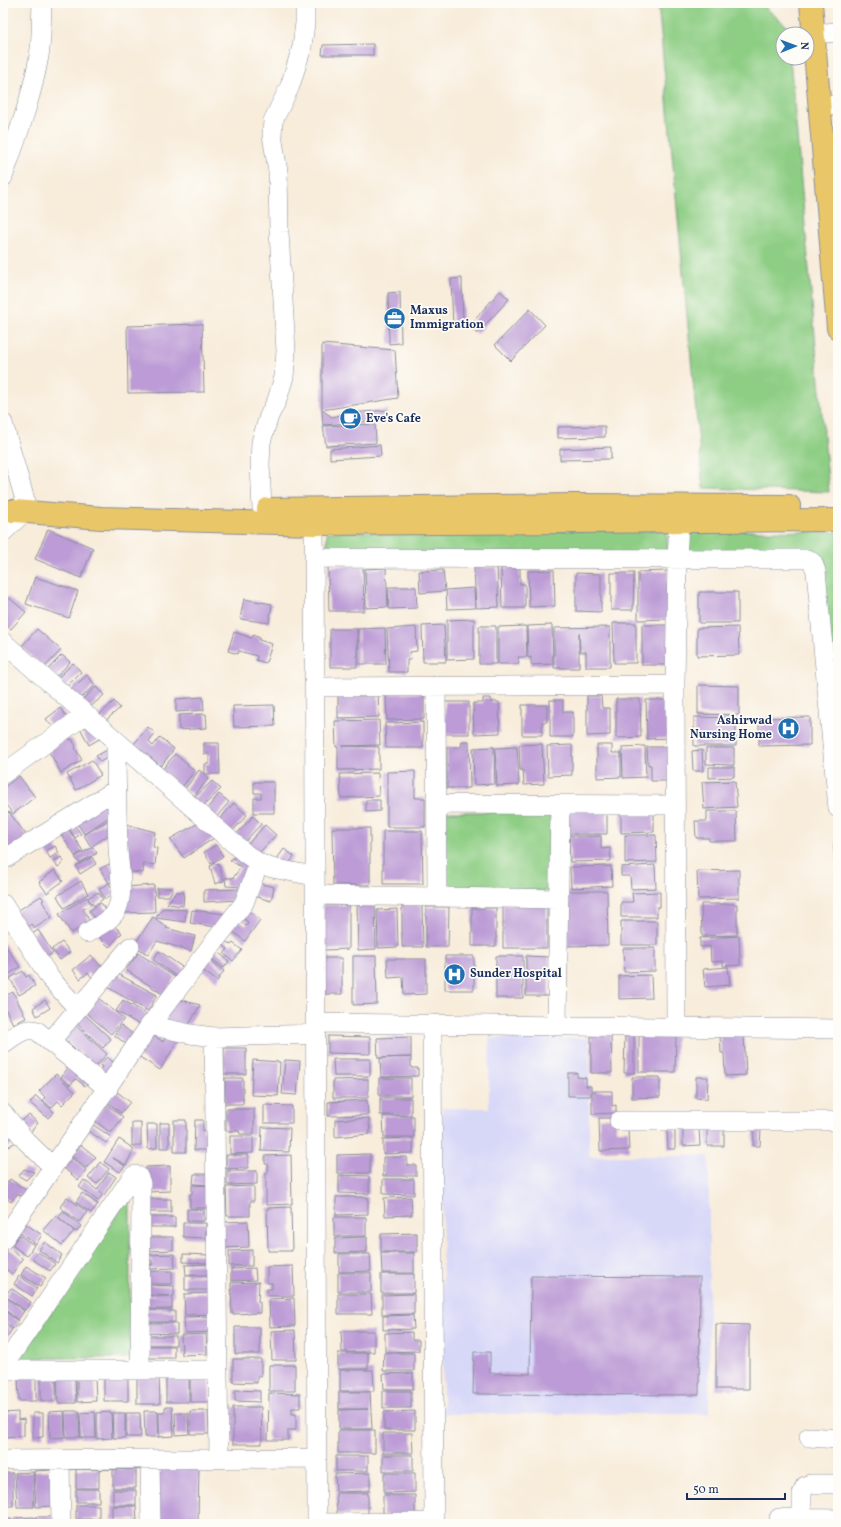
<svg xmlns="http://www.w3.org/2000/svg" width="841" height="1527" font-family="Vollkorn,serif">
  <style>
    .built { fill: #d7d7f8 }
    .green { fill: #8ece84; stroke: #547e71 }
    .building { fill: #bc9bd6 }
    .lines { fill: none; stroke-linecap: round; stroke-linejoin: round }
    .minor-casing { stroke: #8a8e9c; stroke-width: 20 }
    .major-casing { stroke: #8a8e9c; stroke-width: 24 }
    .minor { stroke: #fff; stroke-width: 19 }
    .major { stroke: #e9c769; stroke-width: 22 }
    .labels { text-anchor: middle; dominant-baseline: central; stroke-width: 3.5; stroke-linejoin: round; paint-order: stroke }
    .poi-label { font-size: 12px; font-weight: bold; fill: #1b2f5e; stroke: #fdfcf7; text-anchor: start }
  </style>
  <rect width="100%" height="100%" fill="#fdfcf7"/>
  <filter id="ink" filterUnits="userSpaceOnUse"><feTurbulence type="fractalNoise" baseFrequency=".025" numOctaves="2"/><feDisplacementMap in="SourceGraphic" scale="8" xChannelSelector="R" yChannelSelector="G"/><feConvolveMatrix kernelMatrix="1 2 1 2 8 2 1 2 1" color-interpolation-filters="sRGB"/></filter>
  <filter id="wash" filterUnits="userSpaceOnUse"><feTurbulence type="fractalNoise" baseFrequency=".012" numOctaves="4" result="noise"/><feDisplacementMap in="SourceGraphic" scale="16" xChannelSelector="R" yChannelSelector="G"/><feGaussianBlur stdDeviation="0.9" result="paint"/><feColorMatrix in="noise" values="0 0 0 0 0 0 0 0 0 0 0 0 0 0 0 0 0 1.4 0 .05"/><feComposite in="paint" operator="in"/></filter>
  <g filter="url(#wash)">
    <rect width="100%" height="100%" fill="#f8ecda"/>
    <!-- built -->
    <path class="built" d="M489 1038H589V1156H709V1414H443L442 1108H489Z"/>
    <!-- green -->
    <path class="green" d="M658 3H760L787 26 788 34H783V58H790L829 492 703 488Z
      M667 530 668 554 327 551V532Z
      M680 530 838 532V860L809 554 681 553Z
      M445 812H550V891L445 890Z
      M130 1195V1358H21Z"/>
    <g id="blocks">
      <!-- building -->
      <path class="building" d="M373 44V55H322L323 45Z
        M462 278 463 326H453L451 279Z
        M500 291 509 299 477 334 469 326Z
        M400 292 401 343 389 344 388 293Z
        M530 309 545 325 511 361 495 345Z
        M202 324 204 392 128 393 127 326Z
        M322 344 395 350 398 398 322 410Z
        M322 410 332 417 349 413 389 410 374 421 323 425Z
        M375 424 376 443 326 446 323 426Z
        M605 426V437L558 438V427Z
        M380 445 381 456 330 459V449Z
        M611 447V459L560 460V449Z
        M48 529 93 548 81 578 35 559Z
        M328 566H363L364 611H329Z
        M497 567 499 607 476 608 474 568Z
        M520 567V584H525V608H502L501 568Z
        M386 568 388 607 366 608 365 569Z
        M443 570 445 591 420 593 419 571Z
        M554 570 555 606 529 607 528 571Z
        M668 571V619L638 620V572Z
        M576 573 601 574V612L576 611Z
        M611 573H634L633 610H611Z
        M35 577 78 591 69 618 26 604Z
        M388 587H416L417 608 389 609Z
        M474 588 475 608 447 609 446 590Z
        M699 592H738V623H699Z
        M8 597 26 612 11 629 3 622V603Z
        M244 599 272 604 269 623 240 619Z
        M474 619V659L447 660V620Z
        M613 623H636V663H614Z
        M444 625 446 662H423L422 626Z
        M552 625 553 664 531 665V657L528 658 527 626Z
        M642 625H669V665H642Z
        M479 626H496V664H479Z
        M526 626 527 657H518L519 664H498V627Z
        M416 627 417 651 410 652 411 660H407V672H389L387 629Z
        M610 627V667H586V652H580L579 633V668H554V628Z
        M738 627 739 655 697 656V628Z
        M385 628 386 664H359L358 629Z
        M37 629 61 650 44 668 21 647Z
        M330 629H357V667H330Z
        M234 632 252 638 253 635 260 638 259 640 272 644 266 663 256 660 257 656 239 651 238 654 228 651Z
        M62 655 70 662 56 677 48 669Z
        M73 663 81 672 65 688 57 679Z
        M87 675 95 685 79 700 70 690Z
        M698 685 739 686V715L698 714Z
        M96 687 104 695 89 708 82 700Z
        M378 691 379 717 338 718V692Z
        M424 693V719L387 720 386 694Z
        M587 696H601L602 708H610V735L587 736Z
        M203 697 204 710 176 712V699Z
        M483 698H491V702H499L500 733 474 734 473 703H483Z
        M616 699H640L641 737 616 738Z
        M550 700H563V712H573V737H550Z
        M646 700H671V738L647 739Z
        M114 701 120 708 105 721 99 715Z
        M445 702H469V734H445Z
        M274 705 275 726 234 727 233 706Z
        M522 705H547V722H542V735H522Z
        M60 708 69 720 56 731 46 719Z
        M206 714 207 728 179 730V715Z
        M694 717 736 718V746H694Z
        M810 717V745L759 746V718Z
        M82 720 101 738 89 745 78 724Z
        M379 720 380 745 342 746 379 747V769L338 770V747H336L335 721Z
        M423 722V748H386L385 723Z
        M148 727 155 733 149 742 153 746 160 737 174 749 161 766 134 744Z
        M69 737 70 740 72 739 76 747 75 748 82 760 61 773 48 750Z
        M462 741H469L470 788H447V747H461Z
        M204 743H219L220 774H205V764H209V754H204Z
        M542 744 544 784 524 785 523 770H520L519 745Z
        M572 745V775L548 776 547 746Z
        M597 745H612V753H621V777L597 778Z
        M645 746 646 777 623 778 622 747Z
        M494 747 495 784 474 785 473 748Z
        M517 747 519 785 497 786 495 748Z
        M647 747H669L670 781H651V765H648Z
        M706 748H734V765L706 764Z
        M109 749 113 755 100 762 96 756Z
        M702 750 703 771H693L692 751Z
        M175 754 195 771 181 788 161 771Z
        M92 760 101 775 76 790 67 774Z
        M709 767H734V777L709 778Z
        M199 770 209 778 194 796 185 789Z
        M415 771V798H425V827H387V772Z
        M378 773 379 796 341 798 340 774Z
        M19 776 35 797 13 814 3 801V788Z
        M212 781 221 789 201 808 192 800Z
        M735 781 737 807 704 809 702 782Z
        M254 782H274V813H254V798H261V793H254Z
        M219 794 229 802 214 820 204 812Z
        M366 800H380V811L366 812Z
        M103 801 112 815 84 834 75 820Z
        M234 803 247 815 231 833 218 821Z
        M566 808H607V834H566Z
        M621 808H654V832L621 833Z
        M707 811H736L737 841H709V838H696L695 821H707Z
        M9 812 30 840 11 854 3 843V816Z
        M253 816 261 824 243 844 234 837Z
        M110 819 111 833 91 847 84 835Z
        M204 820 220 834 184 858 170 839Z
        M73 823 81 834 75 838 68 827Z
        M125 824 155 832 153 847 157 848 155 865 144 863 143 873 121 871Z
        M265 825 276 835 256 856 246 846Z
        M67 827 83 851 75 856 60 832Z
        M332 828H370V885H333Z
        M383 831H422L423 884H383Z
        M625 835H656L657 862 625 863Z
        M569 836H601V849L610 848 611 861 570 862Z
        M216 845 223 856 211 864 204 852Z
        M55 846 59 853 50 858 46 851Z
        M93 847 97 853 79 863 75 857Z
        M284 849 294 856 288 866 274 863Z
        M242 854 254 864 242 887 226 886 225 878H233L241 867 230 860Z
        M61 857 64 862 58 867 54 862Z
        M92 857 96 864 80 874 76 866Z
        M218 863 224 881 215 884 210 866Z
        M109 864 118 877 109 883 100 869Z
        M655 865 656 888 631 889 630 876H621V867Z
        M611 866 612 886 571 888 570 867Z
        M55 870 63 881 47 893 39 882Z
        M739 870V898L698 899 697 871Z
        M81 881 88 894 64 908 57 896Z
        M109 883 114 894 105 899 99 889Z
        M258 883 274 887 271 901 254 896Z
        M154 885 155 912 125 913 124 887Z
        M157 888H173L169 896H157Z
        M239 889V900L204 902V890Z
        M567 891H607L608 945 567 946Z
        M98 892 103 899 94 906 88 898Z
        M176 892H184L183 906 167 904Z
        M660 892V907H657V917H621V902H633L632 893Z
        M41 896 44 900 42 901 52 917 35 928 32 924 24 929 14 913Z
        M87 897 91 905 83 909 90 922 71 933 59 914Z
        M101 903 107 912 96 920 89 911Z
        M503 904H547V948H503Z
        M701 904H737V935L702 936Z
        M323 905H349V949L324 950Z
        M357 905H375L376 949 358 950Z
        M402 905H422L423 947H402Z
        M426 907H449L448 947H426Z
        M163 908 186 910 185 922 156 918Z
        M472 908H496V946H472Z
        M246 909 260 920 245 941 231 930 238 920 246 926 248 922 240 916Z
        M397 909 398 947 378 948 377 910Z
        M192 910 225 914 223 928 190 923Z
        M153 917 167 927 166 928 195 936 191 951 157 941 148 955 134 945Z
        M108 920 122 933 109 947 96 934Z
        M621 921H657V945H621Z
        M38 930 53 953 43 960 28 937Z
        M739 936 740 965 723 966V961L711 962 710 946 700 947V938Z
        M222 939 231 945 233 943 242 950 233 961 224 954 228 949 219 942Z
        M3 942 20 967 3 978Z
        M62 942 70 952 60 960 52 949Z
        M623 948H655V971L624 972Z
        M215 950 229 961 224 968 209 957Z
        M159 951 185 969 179 978 153 960Z
        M138 953 175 977 164 995 126 970Z
        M91 955 105 971 94 980 88 973 80 979 73 970Z
        M353 956H376L377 1004 353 1005Z
        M445 956H474V990H445Z
        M496 956H523V998H496Z
        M526 956 549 957V996H526Z
        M324 958H342V994H324Z
        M209 959 224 971 217 981 201 969Z
        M387 959H426V994L404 995 403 977 388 978Z
        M728 967 730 985 705 987 703 969Z
        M23 971 26 977 29 975 35 986 19 995 10 978Z
        M116 973 157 995 148 1011 109 988Z
        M651 975 652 998 619 999V976Z
        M13 992 26 1018 13 1024 3 1004V997Z
        M96 996 124 1019 111 1034 84 1011Z
        M177 999 200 1005 189 1025 160 1019Z
        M45 1000 50 1008 37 1016 33 1008Z
        M123 1000 152 1017 145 1028 116 1011Z
        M82 1012 111 1039 103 1048 74 1021Z
        M75 1025 107 1054 95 1067 63 1038Z
        M121 1025 137 1037 129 1046 114 1035Z
        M152 1034 163 1042 167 1035 179 1039 160 1070 138 1056Z
        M625 1034H634V1073H624Z
        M744 1034 746 1075 725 1076 724 1053H721L720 1035Z
        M611 1035 612 1073H591V1036Z
        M328 1036 370 1037V1054L328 1053Z
        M639 1036H676L675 1072H639Z
        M411 1037V1057L378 1058 377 1038Z
        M224 1048H246V1074H224Z
        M107 1057 119 1067 107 1082 97 1074 102 1067 100 1065Z
        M411 1057V1068H418V1076L381 1077 380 1058Z
        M333 1059H370V1076H334Z
        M253 1060 280 1062 278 1096 251 1095Z
        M285 1060 300 1061 297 1095 282 1094Z
        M71 1064 90 1080 85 1086 76 1079 70 1085 61 1077Z
        M568 1073H577V1077L586 1078V1086H591V1096H568Z
        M56 1074 75 1092 62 1105 58 1101 51 1108 43 1100 45 1097 39 1091Z
        M632 1077H660V1097L632 1098Z
        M696 1077H708L707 1099 696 1098Z
        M225 1078H243V1104H225Z
        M379 1078H411V1096H379Z
        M368 1079V1098H333V1080Z
        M116 1091 130 1102 121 1113 107 1102Z
        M592 1091H612V1106L616 1105V1113L592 1114Z
        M36 1096 54 1112 48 1118 30 1103Z
        M380 1098H411V1115H380Z
        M367 1100 368 1115 328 1116V1102Z
        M106 1104 123 1117 111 1133 94 1120Z
        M264 1105 292 1106V1123H264Z
        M226 1109H254V1134H240L239 1131H226Z
        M29 1115 38 1123 28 1135 19 1123Z
        M383 1116H414V1137H384Z
        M369 1118 370 1134 335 1137V1120Z
        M599 1118H616V1130H628L629 1150 600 1151Z
        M174 1120H186V1152H174Z
        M195 1120H203V1131L207 1130 206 1150H194Z
        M132 1122H141V1146H132Z
        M160 1123H169V1148H160Z
        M92 1124 111 1137 106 1143 87 1130Z
        M147 1124H157V1148L148 1149Z
        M3 1125 19 1140 3 1150Z
        M262 1127 290 1128 289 1152 261 1151Z
        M699 1128 700 1145 683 1146V1129Z
        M707 1128H724V1146H707Z
        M667 1129H675V1149H668Z
        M754 1130H761L760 1146H753Z
        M230 1136H253V1153L230 1154Z
        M413 1138V1153L383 1154V1139Z
        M119 1139 134 1149 126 1165 113 1158 125 1166 120 1172 104 1162Z
        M81 1145 96 1157 86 1168 72 1156Z
        M370 1154V1173H337V1155Z
        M226 1155H248V1168L226 1169Z
        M291 1155 292 1204 266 1205V1173H268V1164H265V1156Z
        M383 1157H407V1165H416V1176H383Z
        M72 1158 86 1170 78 1180 64 1168Z
        M100 1162 109 1169 97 1184 88 1178Z
        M170 1166V1191L147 1192 146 1167Z
        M24 1169 34 1172 26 1180 19 1176Z
        M227 1171H257V1184L227 1185Z
        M109 1172 116 1177 104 1195 100 1191 103 1194 98 1201 79 1187 84 1180 97 1190Z
        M194 1174H213L212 1185 193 1184Z
        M339 1175 369 1176V1194L339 1193Z
        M10 1179 26 1190 22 1197 17 1194 11 1202 3 1196V1189Z
        M383 1179H414V1195L383 1194Z
        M192 1185 211 1186 210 1208H190V1194H192Z
        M254 1186V1201H250V1216H227L226 1187Z
        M82 1193 98 1204 91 1213 76 1202Z
        M67 1197 87 1212 79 1222 60 1207Z
        M336 1197H368V1214L336 1215Z
        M411 1197 412 1215 385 1216 384 1198Z
        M146 1199H171V1212H146Z
        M291 1207 292 1251H268L267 1208Z
        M187 1209 204 1210V1221H187Z
        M63 1211 81 1226 76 1232 58 1217Z
        M56 1215 74 1231 62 1245 43 1230Z
        M150 1217H175V1227H151Z
        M334 1217H366V1236H334Z
        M248 1221 249 1247 223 1248V1222Z
        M183 1223H206V1238L183 1237Z
        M26 1224 42 1235 36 1244 20 1233Z
        M417 1233V1252H381V1234Z
        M19 1235 34 1245 27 1256 12 1245Z
        M147 1237H173V1250L147 1251Z
        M367 1237V1252L335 1253V1238Z
        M45 1242 62 1255 57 1263 39 1250Z
        M4 1245 23 1259 12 1274 3 1267V1247Z
        M252 1250V1266H229V1251Z
        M38 1252 55 1264 50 1271 32 1259Z
        M381 1253H414V1273H382Z
        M174 1254 175 1268 147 1269 146 1265H152V1260H146V1255Z
        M183 1254 209 1255V1263L183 1262Z
        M339 1254H370L371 1271 339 1272Z
        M209 1264V1275H186L185 1265Z
        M26 1266 46 1278 40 1287 21 1275Z
        M293 1266 294 1296H268L267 1289H272V1283H267V1267Z
        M255 1268 256 1280 231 1281V1269Z
        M147 1271H172V1284H147Z
        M338 1273H371V1292H338Z
        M381 1274H414V1293H381Z
        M19 1276 37 1288 32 1296 14 1284Z
        M185 1276H208V1290H185Z
        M531 1276 700 1277 699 1395 473 1394 474 1352H490V1373L530 1374Z
        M259 1282 258 1302H260V1313L232 1314 231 1283Z
        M148 1285 174 1286V1296H172V1309H148V1296H170L148 1295Z
        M11 1288 31 1302 25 1310 5 1296Z
        M211 1293 212 1314 185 1315 184 1294Z
        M338 1294H371L372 1314H338Z
        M414 1294V1314L382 1315V1295Z
        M7 1298 24 1311 18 1320 3 1308V1304Z
        M294 1298 295 1326 270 1327 269 1299Z
        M4 1310 19 1322 13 1329 3 1320Z
        M147 1310 175 1311V1322H147Z
        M413 1315 414 1329 383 1330V1316Z
        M209 1316 210 1332 185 1333 184 1317Z
        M3 1323 12 1330 6 1338 3 1335Z
        M147 1323H177V1334L147 1333Z
        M716 1324 749 1325V1389H716Z
        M235 1327H260V1354H235Z
        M295 1330 296 1360H272L271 1331Z
        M341 1331H374V1352H342Z
        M412 1332V1340H419V1351L385 1352V1333Z
        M206 1334 207 1354 182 1355 181 1335Z
        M149 1336H176V1345H148Z
        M148 1346H174V1358H148Z
        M338 1353H368V1369H338Z
        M384 1353H414V1371H383Z
        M233 1359H261V1376H257V1383L233 1382Z
        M269 1365H295V1391H269Z
        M340 1370H373L374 1391H340Z
        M413 1373V1389H384L383 1374Z
        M3 1375H5V1403H3Z
        M41 1375H56V1401H41Z
        M137 1375H159L160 1404H137Z
        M166 1375H189V1402H166Z
        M18 1376H36V1401H19Z
        M77 1376H95L96 1401 77 1402Z
        M128 1376V1401H104V1377Z
        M190 1376H209L210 1402H190Z
        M57 1377H75L76 1403H58Z
        M235 1390 260 1391V1402L235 1401Z
        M383 1391H411V1408H383Z
        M339 1392H370L372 1429H339V1410L368 1409H339Z
        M269 1393 300 1394V1408H292V1414H296V1430H288V1440H268Z
        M165 1407H172L174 1436 159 1437V1412H165Z
        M233 1407H261L262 1444H233Z
        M64 1411 65 1437 50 1438 49 1412Z
        M65 1411H79L80 1437H66Z
        M144 1411H158L159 1437H145Z
        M190 1411H208L209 1434H190Z
        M415 1411V1430H384V1412Z
        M18 1412V1420L24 1419V1436L3 1437V1413Z
        M95 1412 96 1438H81L80 1413Z
        M111 1412 112 1438 97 1439V1413Z
        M33 1413H43V1437L33 1438Z
        M112 1413H125V1438H113Z
        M126 1413H140L141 1437H126Z
        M175 1413H188L189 1434 176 1435Z
        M338 1430H375V1453H338Z
        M383 1433H412L413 1453H383Z
        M383 1455H413V1471H383Z
        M336 1456H368V1471H336Z
        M158 1467H199L198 1521 158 1520Z
        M76 1469H99V1488H76Z
        M113 1469H136V1488H113Z
        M53 1470 54 1506 36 1507 34 1471Z
        M33 1472 34 1507H17L15 1473Z
        M3 1473H13V1506H3Z
        M370 1473V1491L336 1492 335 1474Z
        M384 1473H415V1492L384 1493Z
        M76 1489H99V1502H76Z
        M113 1490H136V1505H113Z
        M336 1493H368V1514H337Z
        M383 1495H415V1514L383 1515Z
        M76 1505H99V1519H76Z
        M112 1506H136L137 1520H112Z
        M34 1517V1524H14V1518Z
        M36 1517H54V1524H36Z
        M3 1519H11V1524H3Z"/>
    </g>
  </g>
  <g filter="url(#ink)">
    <use href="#blocks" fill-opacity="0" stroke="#8a8e9c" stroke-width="1"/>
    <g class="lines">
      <defs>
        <path id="minor" d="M825 33 838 32
          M832 105H838
          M3 177C17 137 32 97 39 56 42 39 41 20 42 3
          M3 423 25 500 24 512 3 532
          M262 509 260 464 261 442 269 416 277 400 284 377 286 351 279 232 278 171 272 135 273 121 290 86 302 47 305 23V3
          M314 509 317 1524
          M314 558 808 559 813 563 816 571 838 808
          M3 642 246 854 259 863 272 868 314 876
          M436 686 437 897
          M314 687 675 685
          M3 774 85 715
          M437 804 675 805
          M3 860 117 789
          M315 895 559 899
          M3 904 50 978 78 1009
          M87 933C96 927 112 920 116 911 125 894 119 867 118 849 117 813 116 777 116 741
          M316 1023 838 1029
          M432 1024 434 1524
          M150 1025 190 1034 214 1037 316 1034
          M557 1026 560 805
          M676 1027 675 685 677 559 680 506
          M214 1037 219 1458
          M50 1042 130 947
          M3 1044C13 1037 25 1026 37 1031L108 1089
          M3 1113 26 1141 53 1167
          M619 1121H838
          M3 1240 150 1025 244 903 259 863
          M3 1367 132 1177 135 1175 138 1176 141 1183 140 1370
          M3 1370H218
          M809 1437 838 1439
          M150 1459 151 1524
          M3 1460 316 1458
          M60 1460 61 1524
          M779 1518 838 1519
          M802 1518V1494L805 1486 810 1484H838
          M317 1523 434 1522"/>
        <path id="major" d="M811 3 838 328
          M268 509 574 505 789 506
          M3 511H15L101 518 314 524 838 520"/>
      </defs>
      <!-- minor casing -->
      <use href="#minor" class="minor-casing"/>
      <!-- major casing -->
      <use href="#major" class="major-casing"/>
      <!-- minor -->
      <use href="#minor" class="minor"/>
      <!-- major -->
      <use href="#major" class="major"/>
    </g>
  </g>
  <!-- icons -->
  <defs>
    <symbol id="office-disc" viewBox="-11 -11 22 22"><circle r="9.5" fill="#1f6fb2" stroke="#fdfcf7"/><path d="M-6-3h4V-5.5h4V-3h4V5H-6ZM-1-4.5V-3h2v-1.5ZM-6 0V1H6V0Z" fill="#fff"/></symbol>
    <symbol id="cafe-disc" viewBox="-11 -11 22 22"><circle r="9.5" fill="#1f6fb2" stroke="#fdfcf7"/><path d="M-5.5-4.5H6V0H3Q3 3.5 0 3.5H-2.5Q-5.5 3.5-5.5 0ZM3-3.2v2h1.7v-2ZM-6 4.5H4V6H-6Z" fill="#fff"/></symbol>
    <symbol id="hospital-disc" viewBox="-11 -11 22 22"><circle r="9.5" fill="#1f6fb2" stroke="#fdfcf7"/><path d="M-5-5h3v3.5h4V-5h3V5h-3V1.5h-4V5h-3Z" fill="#fff"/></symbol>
  </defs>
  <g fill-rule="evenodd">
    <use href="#office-disc" x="382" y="306" width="25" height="25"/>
    <use href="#cafe-disc" x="338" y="406" width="25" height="25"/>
    <use href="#hospital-disc" x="776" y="716" width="25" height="25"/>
    <use href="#hospital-disc" x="442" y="962" width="25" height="25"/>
  </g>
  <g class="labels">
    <!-- poi labels -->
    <g class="poi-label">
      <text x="410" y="311">Maxus<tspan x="410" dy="14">Immigration</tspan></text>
      <text x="366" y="419">Eve's Cafe</text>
      <text x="772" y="721" text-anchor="end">Ashirwad<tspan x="772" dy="14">Nursing Home</tspan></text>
      <text x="470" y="974">Sunder Hospital</text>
    </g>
  </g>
  <!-- margin -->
  <rect width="841" height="1527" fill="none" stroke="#fdfcf7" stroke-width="16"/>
  <!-- north arrow -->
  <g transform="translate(795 46) rotate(89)"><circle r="19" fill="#fdfcf7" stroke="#a3aaba"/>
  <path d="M0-3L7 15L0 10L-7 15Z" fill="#1f6fb2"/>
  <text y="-6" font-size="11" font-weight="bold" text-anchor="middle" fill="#1b2f5e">N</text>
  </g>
  <!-- scale -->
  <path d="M687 1493v6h98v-6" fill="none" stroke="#1b2f5e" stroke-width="2"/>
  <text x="693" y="1493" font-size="12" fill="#1b2f5e" stroke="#fdfcf7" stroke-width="3" paint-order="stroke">50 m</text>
</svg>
